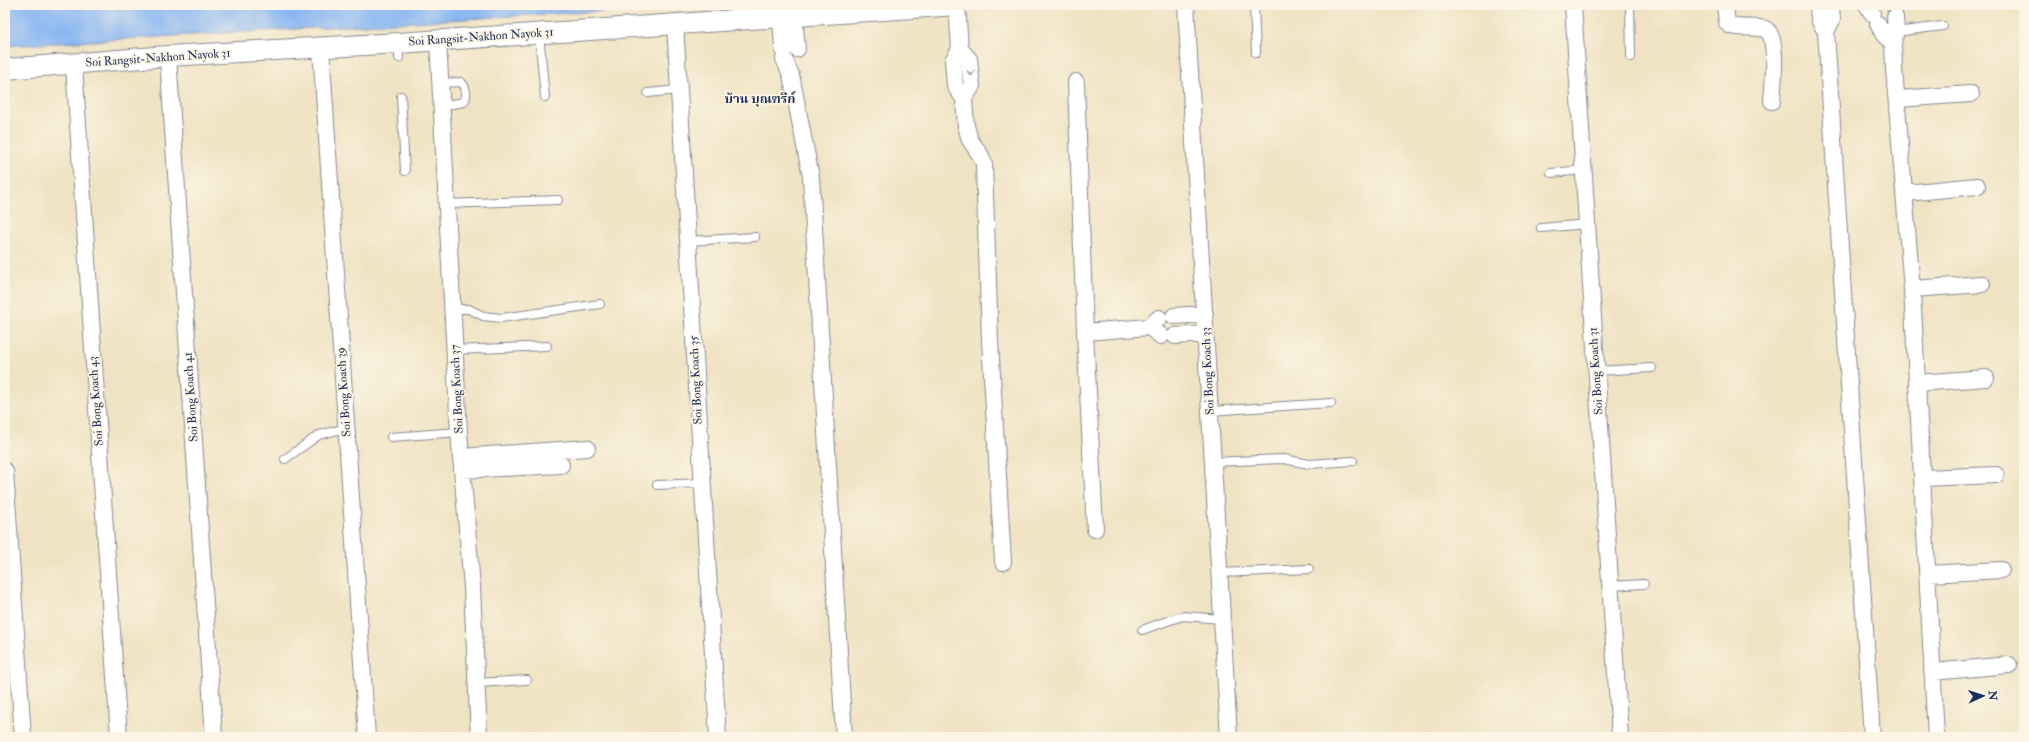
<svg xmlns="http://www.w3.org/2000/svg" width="2029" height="742" font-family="'IM FELL Double Pica','Noto Serif Thai',serif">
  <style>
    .water { fill: #87b6f2; stroke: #5172a8 }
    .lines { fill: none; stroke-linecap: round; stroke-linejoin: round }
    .minor-tunnel { stroke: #c5bfaf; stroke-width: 16; stroke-dasharray: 16 8; stroke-linecap: butt }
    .service-casing { stroke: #868990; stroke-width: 10 }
    .minor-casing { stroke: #868990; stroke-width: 18 }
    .tertiary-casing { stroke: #868990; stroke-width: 22 }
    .service { stroke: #fff; stroke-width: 8 }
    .minor { stroke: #fff; stroke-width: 16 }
    .tertiary { stroke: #fff; stroke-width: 20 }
    .oneway { stroke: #8d97ae }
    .labels { text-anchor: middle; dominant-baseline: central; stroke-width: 3.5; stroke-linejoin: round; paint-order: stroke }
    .street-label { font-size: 12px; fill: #1b2f5e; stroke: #fcf5e5 }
    .neighbourhood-label { font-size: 13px; font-weight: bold; fill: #1b2f5e; stroke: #fcf5e5 }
  </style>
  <rect width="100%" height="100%" fill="#fcf5e5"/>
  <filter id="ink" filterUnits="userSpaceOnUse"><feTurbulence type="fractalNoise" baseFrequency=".025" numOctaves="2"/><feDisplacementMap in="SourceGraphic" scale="8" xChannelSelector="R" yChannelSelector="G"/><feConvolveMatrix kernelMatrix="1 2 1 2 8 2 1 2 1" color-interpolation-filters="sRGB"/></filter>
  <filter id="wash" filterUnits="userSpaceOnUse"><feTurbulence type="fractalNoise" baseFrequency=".012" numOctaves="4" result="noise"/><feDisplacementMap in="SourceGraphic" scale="16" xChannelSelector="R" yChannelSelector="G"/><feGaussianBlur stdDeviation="0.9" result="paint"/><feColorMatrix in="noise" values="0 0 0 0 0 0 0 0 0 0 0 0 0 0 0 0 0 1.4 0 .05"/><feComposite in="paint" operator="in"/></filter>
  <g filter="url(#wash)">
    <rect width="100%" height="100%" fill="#f0e3c3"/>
    <!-- water -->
    <path class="water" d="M5 5H702L5 46Z"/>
  </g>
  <g filter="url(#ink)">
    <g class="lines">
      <!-- minor-tunnel -->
      <path class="minor-tunnel" d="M1894 5 1895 17"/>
      <defs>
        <path id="service" d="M1254 5 1256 53
          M1630 5 1631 57
          M1895 32 1943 26
          M539 34 545 97
          M399 43V58
          M440 83 461 82C466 86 468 96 464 102L441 106
          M648 93 679 90
          M401 96 405 171
          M1551 173 1583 170
          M446 204 558 200
          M1541 228 1587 224
          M688 241 755 237
          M452 309H469L483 316 501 318 600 304
          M455 350 547 346
          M1596 371 1652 368
          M1210 411 1331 403
          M391 437 459 432
          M285 459 319 435 346 428
          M1213 462 1284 459 1309 464 1353 461
          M657 485 702 483
          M1220 573 1309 569
          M1610 586 1644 584
          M1142 630 1182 616 1222 619
          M477 683 527 680"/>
        <path id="minor" d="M957 5 960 49 953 60 955 86 964 99 966 126 970 140 981 156 984 164 990 341 1003 562
          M1186 5 1229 737
          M1573 5 1620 737
          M1725 5 1727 23 1731 26C1742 29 1755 26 1765 29 1779 34 1773 87 1772 101
          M1818 5 1819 20 1826 32 1872 737
          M1867 5 1872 13
          M794 16 797 49
          M781 17 783 50
          M1895 17 1896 31 1893 43 1894 69 1912 289 1936 737
          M675 24 718 737
          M1878 24 1884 35 1893 43
          M1826 32 1832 20 1831 5
          M438 40 459 432 472 587 479 737
          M321 48 367 737
          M960 49 969 59 972 86 964 99
          M168 56 214 737
          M784 59 791 75 811 177 844 737
          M74 65 119 737
          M1076 82 1085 332 1149 327
          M1897 99 1971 94
          M1906 193 1977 186
          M1912 289 1982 284
          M1174 316 1205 314
          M1159 318 1149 327 1161 336
          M1085 332 1095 529
          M1175 336 1206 334
          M1917 383 1986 378
          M461 457 587 448
          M462 470 561 465
          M5 471 23 737
          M1923 478 1996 475
          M1928 574 2001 570
          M1932 672 2009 665"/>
        <path id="tertiary" d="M5 69 168 56 399 43 957 5"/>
      </defs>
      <!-- service casing -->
      <use href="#service" class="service-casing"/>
      <!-- minor casing -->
      <use href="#minor" class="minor-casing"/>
      <!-- tertiary casing -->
      <use href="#tertiary" class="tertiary-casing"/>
      <!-- service -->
      <use href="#service" class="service"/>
      <!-- minor -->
      <use href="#minor" class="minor"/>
      <!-- tertiary -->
      <use href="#tertiary" class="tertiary"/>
    </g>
    <!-- one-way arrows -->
    <defs><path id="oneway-chevron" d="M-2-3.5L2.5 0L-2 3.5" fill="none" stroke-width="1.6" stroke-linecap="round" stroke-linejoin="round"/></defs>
    <use class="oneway" href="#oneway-chevron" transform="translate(971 73) rotate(85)"/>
  </g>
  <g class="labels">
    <!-- street labels -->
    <g class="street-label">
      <text transform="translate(481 37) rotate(-4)">Soi Rangsit-Nakhon Nayok 31</text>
      <text transform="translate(158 58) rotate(-4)">Soi Rangsit-Nakhon Nayok 31</text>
      <text transform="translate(1208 371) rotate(-93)">Soi Bong Koach 33</text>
      <text transform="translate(1596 371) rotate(-94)">Soi Bong Koach 31</text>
      <text transform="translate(696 380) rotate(-93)">Soi Bong Koach 35</text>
      <text transform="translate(457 389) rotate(-93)">Soi Bong Koach 37</text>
      <text transform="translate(344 392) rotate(-94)">Soi Bong Koach 39</text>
      <text transform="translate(191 397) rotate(-94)">Soi Bong Koach 41</text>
      <text transform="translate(96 401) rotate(-94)">Soi Bong Koach 43</text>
    </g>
    <!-- neighbourhood labels -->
    <g class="neighbourhood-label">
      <text x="760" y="99">บ้าน บุณฑริก์</text>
    </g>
  </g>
  <!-- margin -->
  <rect width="2029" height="742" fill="none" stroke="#fcf5e5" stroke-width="20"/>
  <!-- north arrow -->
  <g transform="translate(1983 696) rotate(87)" stroke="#fcf5e5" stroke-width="3" paint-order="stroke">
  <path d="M0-3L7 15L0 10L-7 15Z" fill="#1b2f5e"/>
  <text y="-6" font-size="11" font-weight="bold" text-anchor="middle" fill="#1b2f5e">N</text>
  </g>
</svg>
